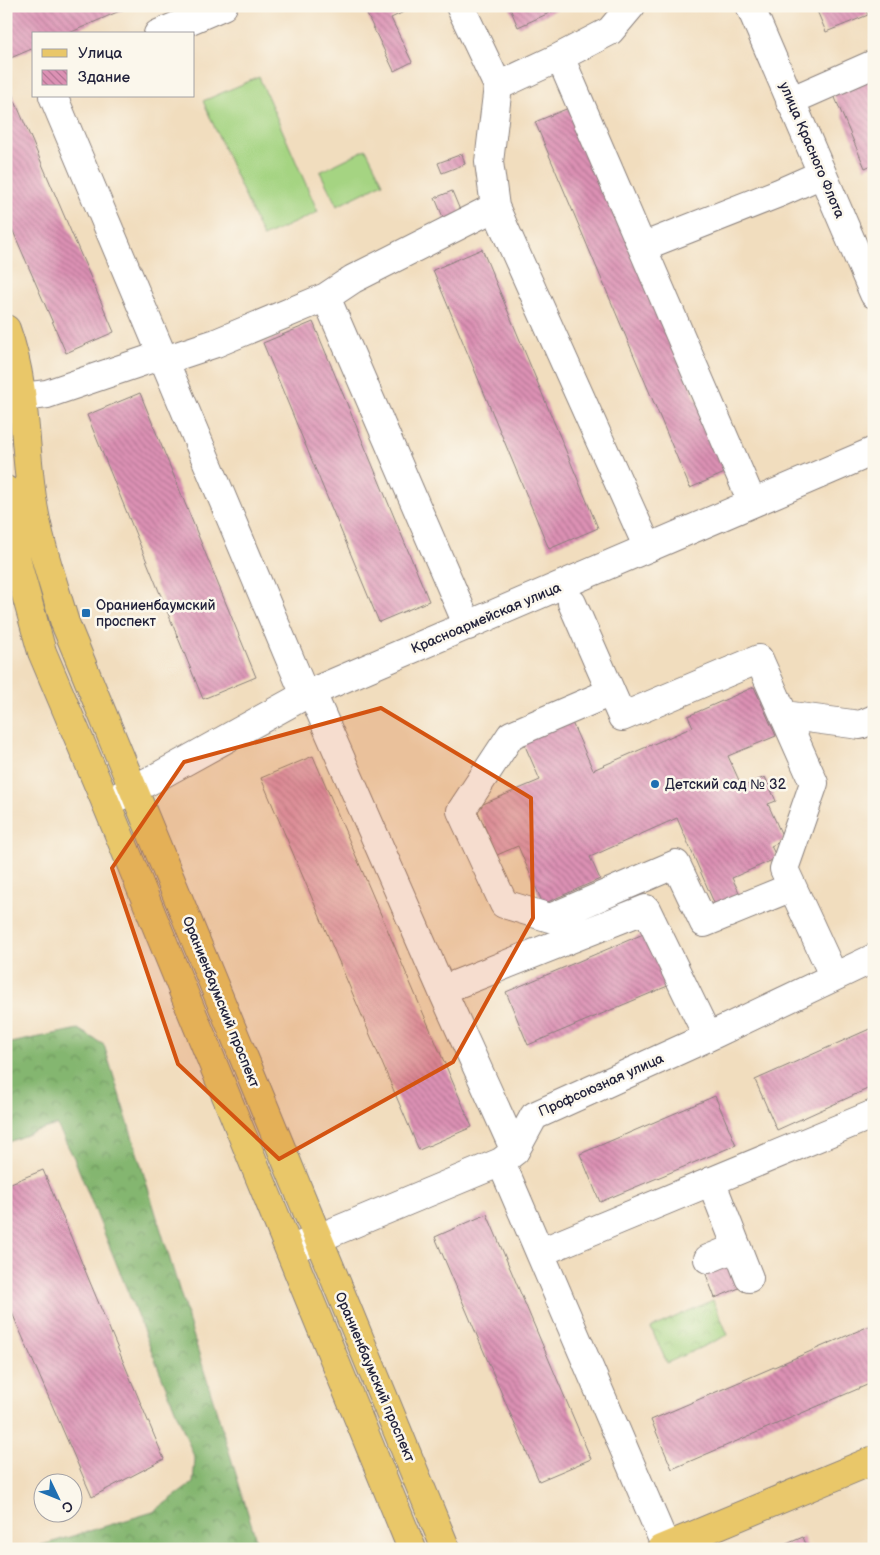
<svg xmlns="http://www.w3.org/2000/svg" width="880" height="1555" font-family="'Balsamiq Sans',sans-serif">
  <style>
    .forest { fill: url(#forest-crowns); stroke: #536c56 }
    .park { fill: url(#park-crowns); stroke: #647b5e }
    .garden { fill: #a5d482; stroke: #647b5e }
    .building { fill: url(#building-back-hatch) }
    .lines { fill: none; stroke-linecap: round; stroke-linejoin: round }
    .minor-casing { stroke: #8a807c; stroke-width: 30 }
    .major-casing { stroke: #8a807c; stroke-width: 30 }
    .minor { stroke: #fff; stroke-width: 28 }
    .major { stroke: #e9c769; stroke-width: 28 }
    .marked { fill: #d45411; fill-opacity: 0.2; stroke: #d45411; stroke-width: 4; stroke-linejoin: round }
    .poi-dot { fill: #1f6fb2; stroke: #fbf7ec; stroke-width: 2 }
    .labels { text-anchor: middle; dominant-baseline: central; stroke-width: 5; stroke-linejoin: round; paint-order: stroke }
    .street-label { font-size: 14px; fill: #22223b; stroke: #fbf7ec }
    .poi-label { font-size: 14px; fill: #22223b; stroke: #fbf7ec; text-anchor: start }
  </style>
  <defs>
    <pattern id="forest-crowns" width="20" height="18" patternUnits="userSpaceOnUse" patternTransform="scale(1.25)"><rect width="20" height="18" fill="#84b670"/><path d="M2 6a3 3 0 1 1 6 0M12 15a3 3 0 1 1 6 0" fill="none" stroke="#6c945d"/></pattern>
    <pattern id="park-crowns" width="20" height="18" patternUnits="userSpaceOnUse" patternTransform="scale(1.25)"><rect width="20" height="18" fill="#a5d482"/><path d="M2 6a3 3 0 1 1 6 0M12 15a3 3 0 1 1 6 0" fill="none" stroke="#8eb671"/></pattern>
    <pattern id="building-back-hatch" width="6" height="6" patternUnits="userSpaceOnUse" patternTransform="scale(1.25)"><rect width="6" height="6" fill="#dc91b4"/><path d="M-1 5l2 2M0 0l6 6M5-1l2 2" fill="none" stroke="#b27694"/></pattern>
  </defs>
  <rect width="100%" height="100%" fill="#fbf7ec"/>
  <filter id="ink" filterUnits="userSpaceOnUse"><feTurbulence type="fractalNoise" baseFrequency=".02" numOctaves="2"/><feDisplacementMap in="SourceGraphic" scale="10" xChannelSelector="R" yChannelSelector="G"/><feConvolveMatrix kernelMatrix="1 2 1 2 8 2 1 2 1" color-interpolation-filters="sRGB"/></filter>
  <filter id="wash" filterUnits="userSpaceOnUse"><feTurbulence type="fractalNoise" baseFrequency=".0096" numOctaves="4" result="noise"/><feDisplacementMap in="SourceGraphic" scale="20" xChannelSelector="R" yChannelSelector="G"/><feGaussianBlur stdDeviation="1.12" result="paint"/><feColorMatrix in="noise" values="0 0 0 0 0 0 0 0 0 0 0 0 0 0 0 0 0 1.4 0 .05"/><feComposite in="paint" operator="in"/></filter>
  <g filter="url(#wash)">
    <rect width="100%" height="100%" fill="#f1ddbe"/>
    <!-- forest -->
    <path class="forest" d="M78 1029 104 1045 259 1549H29L153 1512 193 1483 195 1459 74 1158 57 1125 36 1131 6 1143V1044Z"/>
    <!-- park -->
    <path class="park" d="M713 1300 728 1335 667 1363 651 1328Z"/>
    <!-- garden -->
    <path class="garden" d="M259 77 318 212 263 237 203 101Z
      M366 149 383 183 337 206 320 172Z"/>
    <g id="blocks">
      <!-- building -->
      <path class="building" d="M131 6 67 34H34V48L6 60 7 6Z
        M363 6H406L408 10 391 18 412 62 394 71Z
        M509 6H565L518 27Z
        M815 6H870L865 8 868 15 826 32Z
        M874 77V164L865 168 833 93Z
        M6 80 114 332 66 353 6 215Z
        M571 107 727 472 690 488 535 122Z
        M462 154 465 164 442 173 438 163Z
        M452 191 462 215 445 222 435 198Z
        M482 249 598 528 549 549 433 270Z
        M313 322 429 601 379 622 263 343Z
        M140 393 256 677 203 699 87 415Z
        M754 687 776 736 728 756 742 787 765 777 776 801 768 804 784 840 771 846 777 858 732 878 740 894 715 905 677 818 590 857 600 879 543 904 518 846 497 855 476 807 540 780 522 739 570 718 593 770 693 727 688 716Z
        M313 756 472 1127 419 1150 261 778Z
        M648 932 670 985 528 1045 506 992Z
        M874 1027V1086L777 1130 755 1080Z
        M715 1096 736 1145 600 1202 580 1154Z
        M43 1170 164 1459 92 1497 6 1299V1185Z
        M487 1214 591 1459 539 1481 435 1237Z
        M733 1258 744 1286 715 1298 704 1269Z
        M874 1324V1382L672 1469 651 1420Z
        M803 1537 808 1549H775Z"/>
    </g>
  </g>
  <g filter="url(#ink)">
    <use href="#blocks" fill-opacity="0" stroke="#8a807c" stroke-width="1"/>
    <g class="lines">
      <defs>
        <path id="minor" d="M460 6 498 86
          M750 6 874 294
          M158 34 223 6
          M560 57 752 502
          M53 96 305 695
          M790 101 874 64
          M495 207 648 548
          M642 247 779 193 822 174
          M326 297 468 626
          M23 397 47 394 162 355 171 358 216 343 326 297 353 279 495 207 489 162 498 86 560 57 610 31 631 6
          M572 603 622 717 759 659 814 783 784 869 834 977
          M611 692 511 735 461 811 504 904 550 918 676 864 704 923 792 887
          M312 693 442 990 515 1151
          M784 715 860 725 874 719
          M106 803 157 777 305 695 874 451
          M442 990 646 909 708 1037
          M501 1162 666 1547
          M711 1181 749 1278
          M290 1250 501 1162 515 1151 534 1116 708 1037 874 958
          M541 1252 874 1114
          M708 1259 737 1247"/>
        <path id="major" d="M6 329C26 384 24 441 32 498 38 540 53 582 65 623L446 1549
          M6 490 10 529 19 570 42 652 106 803 412 1549
          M661 1549 874 1460"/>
      </defs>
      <!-- minor casing -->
      <use href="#minor" class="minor-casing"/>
      <!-- major casing -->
      <use href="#major" class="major-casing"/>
      <!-- minor -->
      <use href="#minor" class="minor"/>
      <!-- major -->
      <use href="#major" class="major"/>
    </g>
  </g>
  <!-- marked area -->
  <path class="marked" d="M381 708 531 798 533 918 453 1062 279 1159 178 1064 112 868 184 762Z"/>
  <!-- markers -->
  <g class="poi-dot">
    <rect x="81" y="608" width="10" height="10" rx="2.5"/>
    <circle cx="655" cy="784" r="5"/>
  </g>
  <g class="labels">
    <!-- street labels -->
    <g class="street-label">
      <text transform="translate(812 150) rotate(67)">улица Красного Флота</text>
      <text transform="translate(486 618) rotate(-23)">Красноармейская улица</text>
      <text transform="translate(221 1002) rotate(68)">Ораниенбаумский проспект</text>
      <text transform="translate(601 1085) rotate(-24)">Профсоюзная улица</text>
      <text transform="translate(375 1377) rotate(67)">Ораниенбаумский проспект</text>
    </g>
    <!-- poi labels -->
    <g class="poi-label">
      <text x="96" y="605">Ораниенбаумский<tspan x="96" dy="16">проспект</tspan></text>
      <text x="665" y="784">Детский сад № 32</text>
    </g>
  </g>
  <!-- margin -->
  <rect width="880" height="1555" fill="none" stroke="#fbf7ec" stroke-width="25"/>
  <!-- legend -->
  <rect x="32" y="32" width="162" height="65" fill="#fbf7ec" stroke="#a4a2a5"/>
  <rect x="42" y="49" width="25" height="8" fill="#e9c769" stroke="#a4a2a5"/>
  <text x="78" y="58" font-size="15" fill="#22223b">Улица</text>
  <rect x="42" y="70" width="25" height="15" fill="url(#building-back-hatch)" stroke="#a4a2a5"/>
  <text x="78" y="82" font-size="15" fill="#22223b">Здание</text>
  <!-- north arrow -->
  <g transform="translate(58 1498) rotate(133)"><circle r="24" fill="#fbf7ec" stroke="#a4a2a5"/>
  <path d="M0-4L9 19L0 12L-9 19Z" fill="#1f6fb2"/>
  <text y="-8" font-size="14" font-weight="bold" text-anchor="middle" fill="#22223b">С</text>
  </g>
</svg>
